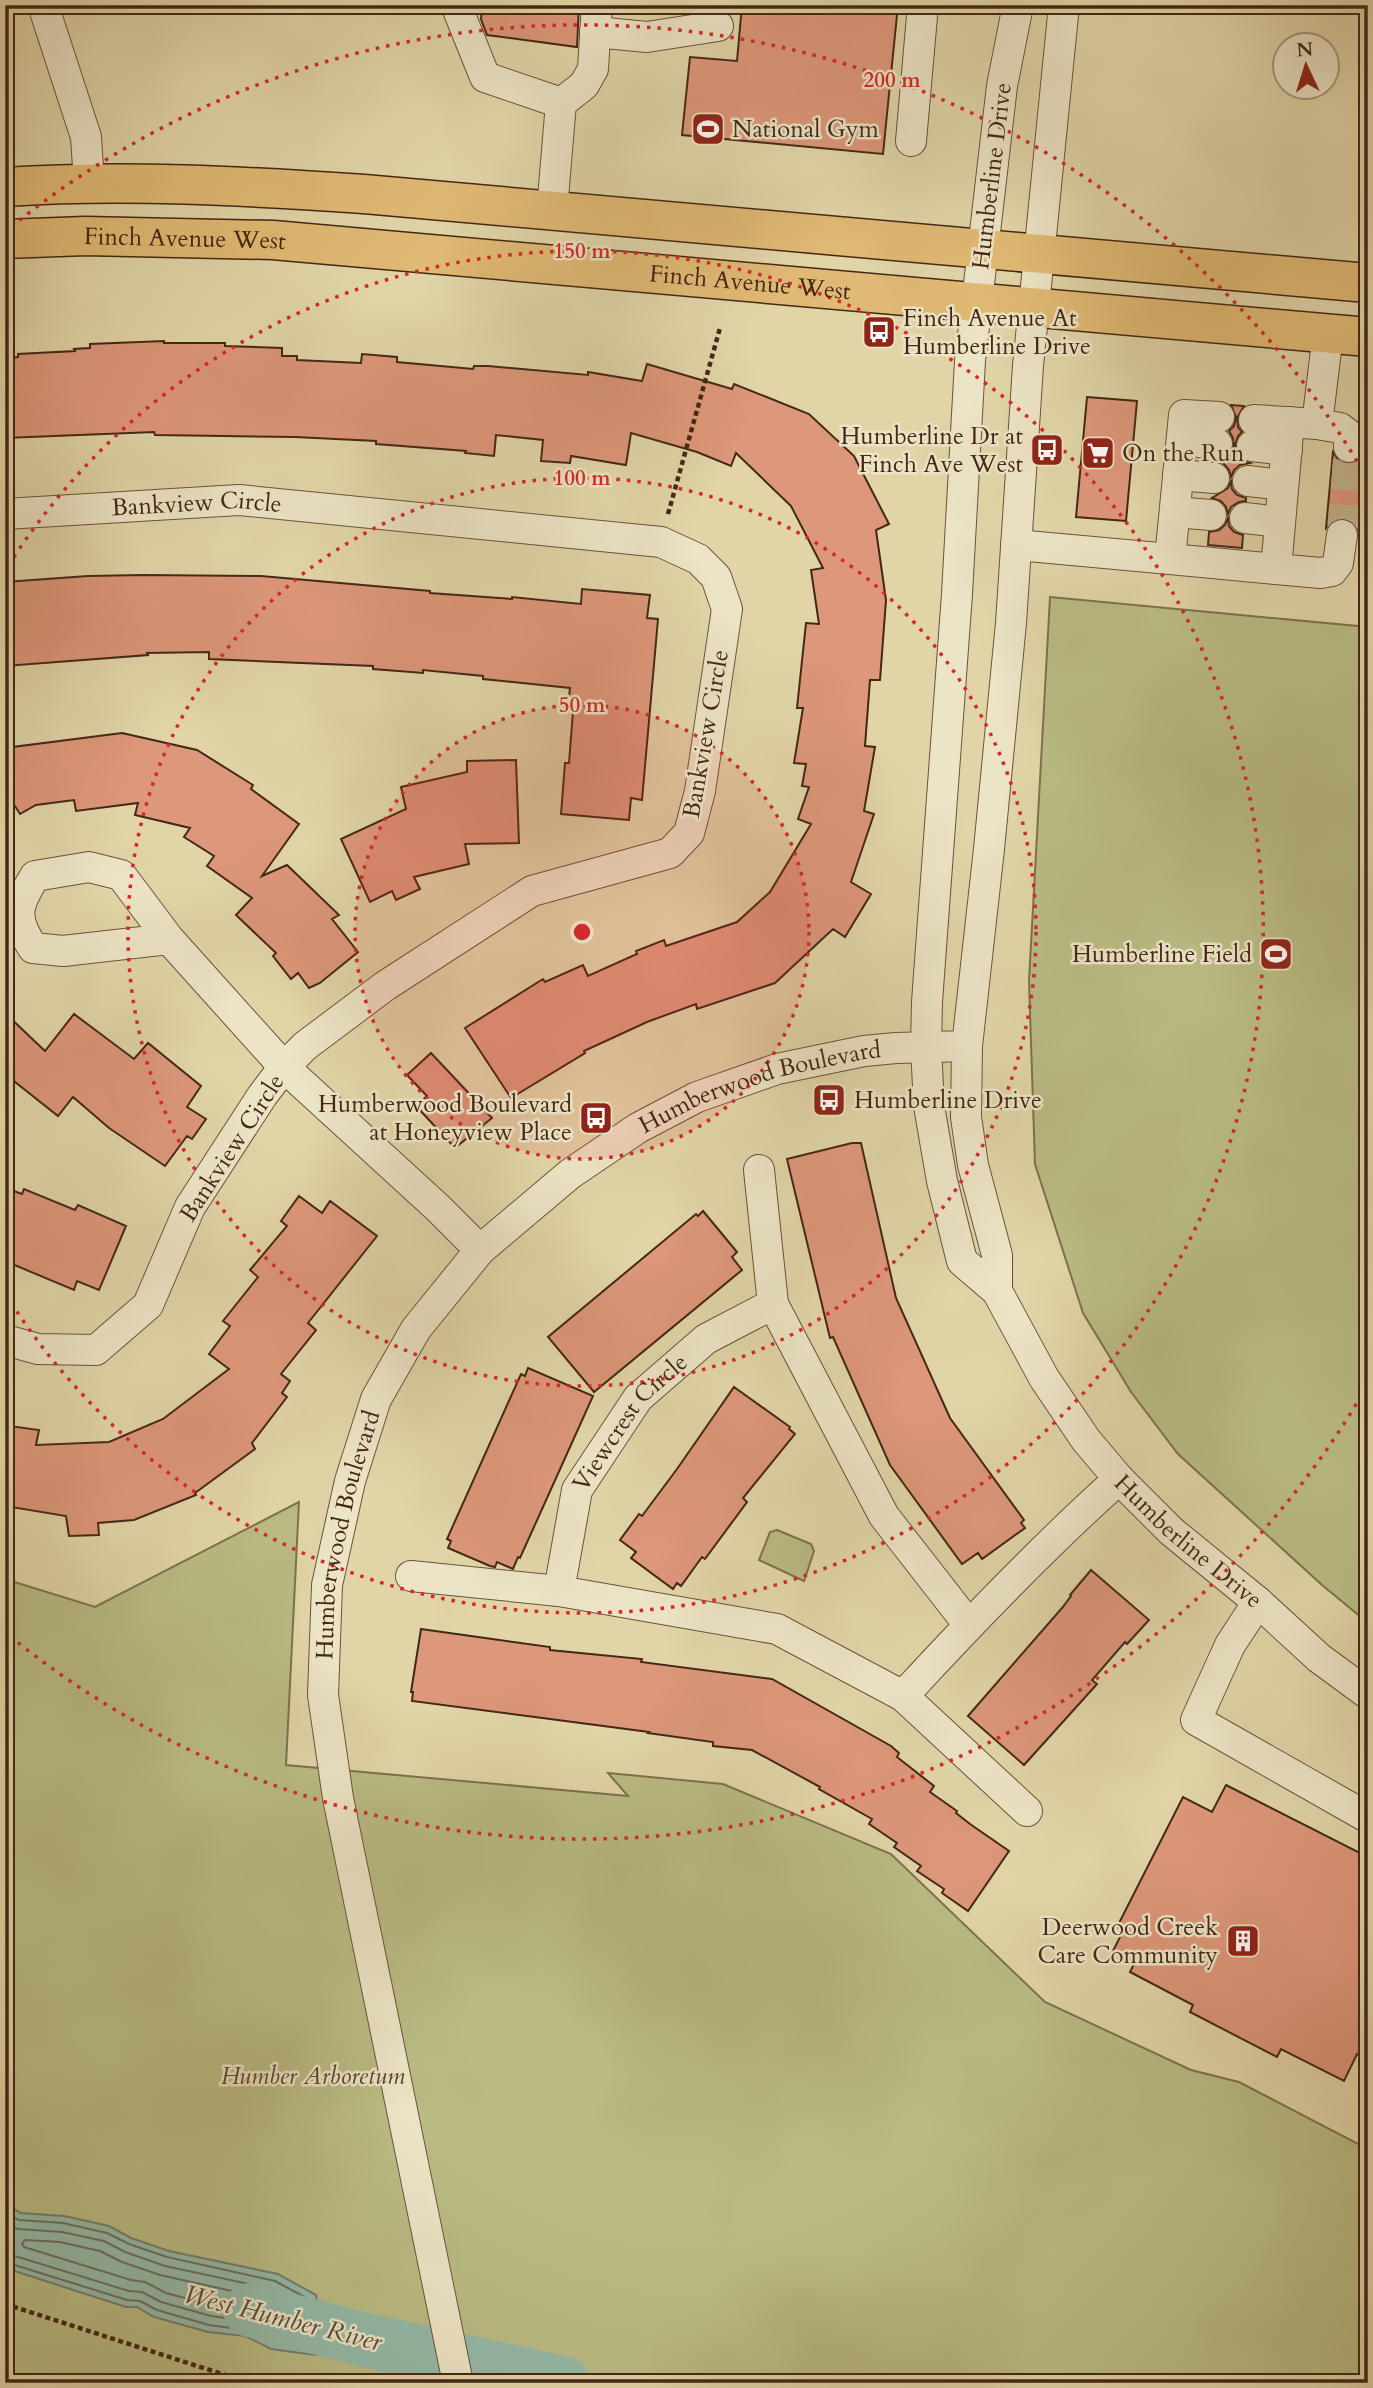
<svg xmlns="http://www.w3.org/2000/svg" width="1373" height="2388" font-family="Cardo,serif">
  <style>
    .green { fill: #b9bb83; stroke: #7e714c; stroke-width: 2 }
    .water { fill: #94b9a8; stroke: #747f6e; stroke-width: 2 }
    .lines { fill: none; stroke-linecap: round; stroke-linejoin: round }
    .shore { stroke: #6c705f; stroke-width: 2 }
    .river { stroke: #94b9a8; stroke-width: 54 }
    .building { fill: #dd977a; stroke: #442716; stroke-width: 2 }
    .minor-tunnel { stroke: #c2b28b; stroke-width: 30; stroke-dasharray: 30 15; stroke-linecap: butt }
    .minor-casing { stroke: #6b523a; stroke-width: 32 }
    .major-casing { stroke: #442716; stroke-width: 41 }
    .path { stroke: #442716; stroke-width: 4.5; stroke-dasharray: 5 3.5; stroke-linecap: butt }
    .minor { stroke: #ece4c6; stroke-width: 30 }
    .major { stroke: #e0ba74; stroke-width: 38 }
    .ring { fill: none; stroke: #d62828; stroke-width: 3.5; stroke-dasharray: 3.5 7 }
    .labels { text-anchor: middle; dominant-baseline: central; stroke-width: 5; stroke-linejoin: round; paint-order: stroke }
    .poi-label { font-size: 24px; fill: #442716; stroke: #ece4c6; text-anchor: start }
    .street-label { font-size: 24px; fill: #442716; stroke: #ece4c6 }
    .park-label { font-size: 24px; font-style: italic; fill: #5b452c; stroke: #ece4c6 }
    .water-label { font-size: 26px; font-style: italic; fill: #584c3a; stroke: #ece4c6 }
    .centre { fill: #d62828; stroke: #ece4c6; stroke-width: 3.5 }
    .ring-label { font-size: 21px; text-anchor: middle; font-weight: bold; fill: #d62828; stroke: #ece4c6; stroke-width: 5; stroke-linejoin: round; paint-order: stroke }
  </style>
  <rect width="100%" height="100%" fill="#e1d5a8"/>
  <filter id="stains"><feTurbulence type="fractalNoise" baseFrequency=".00286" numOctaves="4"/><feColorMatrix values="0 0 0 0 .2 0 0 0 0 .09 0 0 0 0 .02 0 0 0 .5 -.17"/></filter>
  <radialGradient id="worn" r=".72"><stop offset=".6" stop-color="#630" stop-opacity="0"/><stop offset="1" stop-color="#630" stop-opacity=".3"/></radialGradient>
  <!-- green -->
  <path class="green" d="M1050 597 1368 627V1623L1322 1585 1178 1454 1131 1392 1083 1313 1035 1164 1029 981Z
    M299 1502 286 1765 628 1796 608 1773 723 1784 891 1854 1045 2002 1191 2070 1239 2082 1368 2149V2383H5V1579L95 1607Z
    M777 1530 811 1544 814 1551 804 1581 759 1560 770 1532Z"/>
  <!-- water -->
  <path class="water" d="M5 2205 21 2213 64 2216 109 2226 131 2238 169 2251 278 2274 316 2295 325 2352 315 2355 271 2349 245 2336 208 2332 154 2317 137 2307H126C86 2294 46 2281 5 2268Z"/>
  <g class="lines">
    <!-- shore -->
    <path class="shore" d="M5 2213 19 2220 63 2223 107 2233 129 2244 167 2257 275 2281 310 2300 316 2345 313 2348 272 2342 247 2330 209 2325 157 2310 140 2301 127 2300 5 2262
      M5 2223 18 2229 62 2232 104 2241 125 2252 165 2266 272 2289 302 2305 306 2334 302 2337 274 2333 248 2321 211 2316 161 2302 142 2292 129 2291 5 2253
      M25 2240 60 2242 100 2251 122 2262 160 2275 268 2299 292 2312 293 2321 290 2324 276 2323 250 2311 214 2306 166 2293 145 2282 131 2280 24 2247 22 2243Z"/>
    <!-- river -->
    <path class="river" d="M250 2310 365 2340 563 2383"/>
  </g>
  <!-- building -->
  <path class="building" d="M482 5H579L577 47 487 35 481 19Z
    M742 5H898L883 154 682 135 690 57 737 61Z
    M164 341V343H225V346L282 348V356H297V360L361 363 362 354 397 357V362L473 369 474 366H488L588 375V372L642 381 647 364 732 389 734 384 809 414 854 456 889 524 876 530 886 600 880 680H870L865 746 875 747 864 811 874 814 851 882 871 894 845 937 833 929 775 983 697 1009 696 1004 647 1022 584 1051 585 1053 511 1098 465 1028 543 979 545 982 583 965 588 976 637 954 636 951 664 940 666 946 737 922 770 892 811 824 798 819 809 787 802 786 806 764 794 763 803 708H797L806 623 819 624 811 570 823 568 791 506 736 453 731 466 697 452 631 433 626 465 571 456 570 463 541 461 543 440 496 435 494 456 465 453 466 451 376 444V441L295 437 155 435 154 432 5 438V358L18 357V354L75 351 74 349 90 348V344Z
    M1087 397 1137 401 1126 521 1076 517Z
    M1231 405 1244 406 1237 418 1238 427 1242 432 1238 436 1235 445 1236 452 1241 460 1250 463 1240 465 1234 470 1231 477 1229 470 1224 464 1217 461 1225 460 1231 455 1234 447 1233 438 1229 431 1234 426 1236 417Z
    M1333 452 1340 462 1348 464 1357 462 1365 454H1368V533L1359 532 1353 522 1344 518 1335 519 1326 528Z
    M1231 481 1232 489 1237 495 1246 498V501L1239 502 1231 507 1228 514 1226 507 1221 501 1212 498 1228 488Z
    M1228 518 1229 526 1234 532 1243 535 1242 548 1208 545 1209 532 1219 530 1225 525Z
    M143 575 261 576 430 591V593L512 599V597L581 604 582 589 650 595 647 618 658 619 642 800 631 798 629 820 561 814 565 763H569L574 698 569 697 570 688 483 679V676L423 670V673L373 669V666L209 659V652L147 653 148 655 5 666V582L88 576Z
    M122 733 197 750 253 785 251 789 299 824 262 876 287 865 339 915 332 919 358 952 320 983 309 988 298 973 291 979 273 956 276 953 236 915 252 898 207 866 214 856 184 837 190 828 135 815 138 803 76 811 74 800 36 805 20 814 15 806 5 812V748Z
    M516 760 519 843 465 844 469 864 414 877 420 889 396 900 392 891 370 902 341 839 406 809 401 787 467 772V761Z
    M5 1013 45 1051 74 1014 134 1059 148 1043 201 1086 187 1107 206 1119 192 1139 187 1136 165 1166 109 1128 73 1097 58 1116 5 1074Z
    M431 1053 492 1118 455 1148 416 1106 427 1096 407 1075Z
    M852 1143H861L896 1298 950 1418 1024 1520 1021 1523 1025 1528 982 1559 978 1553 962 1564 890 1465 833 1337 830 1338 787 1159Z
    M5 1188 22 1194 24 1189 75 1210 78 1205 126 1226 99 1290 77 1281 74 1290 5 1261Z
    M299 1196 322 1213 330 1201 377 1236 308 1323 316 1330 281 1374 290 1381 282 1393 287 1397 252 1443 255 1449 195 1493 196 1495 134 1520 98 1523 99 1535 69 1536 66 1516 5 1506V1457L10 1426 39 1430 36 1445 109 1442 163 1419 229 1369 209 1354 230 1326 223 1321 258 1277 250 1270 287 1226 281 1221Z
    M703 1211 737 1252 732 1257 742 1270 594 1392 548 1337 696 1214 698 1216Z
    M528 1368 593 1396 520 1558 518 1557 513 1569 497 1562 495 1567 490 1566 448 1548 451 1541 447 1539 521 1374 525 1376Z
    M734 1387 790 1427 789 1429 795 1434 743 1498 747 1502 705 1559 702 1557 681 1586 677 1583 673 1589 631 1558 636 1552 620 1540 639 1514 642 1516 677 1469Z
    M1091 1570 1149 1620 1127 1644 1125 1642 1092 1680 1097 1684 1024 1765 968 1716 1062 1608 1071 1596 1070 1595Z
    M421 1629 550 1647V1650L642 1659 641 1662 772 1679 891 1746 899 1753 897 1757 934 1786 930 1792 957 1811 956 1813 970 1824 1009 1851 968 1911 942 1893 944 1889 917 1871 921 1866 894 1847 897 1843 869 1824 872 1819 819 1789 820 1787 752 1750 713 1746V1742L648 1733 649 1732 412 1701 413 1692H411Z
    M1226 1785 1368 1857V2059L1357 2054 1344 2081 1281 2049 1277 2057 1190 2012 1193 2005 1130 1972 1135 1962 1113 1951 1123 1931 1117 1927 1183 1797 1212 1812Z"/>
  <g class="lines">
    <!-- minor-tunnel -->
    <path class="minor-tunnel" d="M1342 535 1349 447"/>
    <defs>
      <g id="minor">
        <path d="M43 5 86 137 89 183"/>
        <path d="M456 5 485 77 561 103"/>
        <path id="s1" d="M1018 5 1002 86 970 361 957 594 927 1002 926 1047 929 1106 942 1181 962 1261 997 1291 1044 1378 1086 1440 1119 1479 1171 1531 1258 1602 1319 1658 1368 1694"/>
        <path d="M595 32 647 37 718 26"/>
        <path d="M911 141 923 5"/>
        <path d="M552 210 561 103 584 85 593 69 597 5"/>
        <path d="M1254 420 1317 424 1328 334"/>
        <path d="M1317 424 1340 428 1349 435V447"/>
        <path d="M1182 440 1217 444"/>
        <path d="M1252 446 1287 450"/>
        <path d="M1178 475 1214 478"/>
        <path d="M1248 481 1283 485"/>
        <path d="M1175 512 1211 515"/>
        <path id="s2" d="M5 514 239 500 661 542 698 559 716 577 727 609 700 791 689 833 670 853 532 891 385 986 305 1046 284 1067 262 1096 190 1207 148 1305 96 1350 38 1349 5 1340"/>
        <path d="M1245 518 1280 522"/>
        <path d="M1016 545 1170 559 1184 415 1219 417"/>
        <path d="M1170 559 1276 569 1289 422"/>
        <path d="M1276 569 1321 573 1332 571 1338 563 1342 535"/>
        <path d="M169 939 63 951 33 948C13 917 16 907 35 876L89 867 121 875 169 939 284 1067 438 1208 480 1250"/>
        <path d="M759 1170 773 1304 884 1516 969 1625"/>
        <path d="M997 1291V1255L973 1165 966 1117 967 1046 989 849 1011 623 1028 366 1064 5"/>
        <path d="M411 1576 559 1591 777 1629 903 1696 1027 1811"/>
        <path id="s3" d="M559 1591 577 1490 638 1398 706 1339 773 1304"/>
        <path d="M1258 1602 1230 1645 1196 1720 1365 1816 1368 1815"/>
        <path d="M903 1696C972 1621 1043 1547 1119 1479"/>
        <path id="s4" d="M458 2383 338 1798 323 1695 327 1585 350 1481 376 1399 416 1329 480 1250 570 1174 638 1128 697 1097 777 1069 864 1051 896 1048 967 1046"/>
      </g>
      <g id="major">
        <path d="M5 187C125 179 245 186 364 194L1368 283"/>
        <path id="s5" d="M5 239 85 236 273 240 1368 337"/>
      </g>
    </defs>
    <!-- minor casing -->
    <use href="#minor" class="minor-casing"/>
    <!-- major casing -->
    <use href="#major" class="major-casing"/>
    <!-- path -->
    <path class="path" d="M668 514 720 328
      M5 2304 250 2383"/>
    <!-- minor -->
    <use href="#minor" class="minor"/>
    <!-- major -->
    <use href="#major" class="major"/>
  </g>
  <!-- distance rings -->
  <circle cx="582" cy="932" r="227" fill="#d62828" fill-opacity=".12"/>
  <g class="ring">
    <circle cx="582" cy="932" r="227"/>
    <circle cx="582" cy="932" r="454"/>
    <path d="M8 566A681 681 0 1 1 8 1298"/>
    <path d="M1367 1386A907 907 0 0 1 11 1637M11 227A907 907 0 0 1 1367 478"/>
  </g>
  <!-- icons -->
  <defs>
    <symbol id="stadium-square" viewBox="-11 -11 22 22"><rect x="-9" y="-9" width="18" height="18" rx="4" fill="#8f2418" stroke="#ece4c6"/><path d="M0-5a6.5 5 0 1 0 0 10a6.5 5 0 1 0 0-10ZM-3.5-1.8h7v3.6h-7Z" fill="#fff"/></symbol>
    <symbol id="bus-square" viewBox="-11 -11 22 22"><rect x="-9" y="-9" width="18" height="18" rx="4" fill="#8f2418" stroke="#ece4c6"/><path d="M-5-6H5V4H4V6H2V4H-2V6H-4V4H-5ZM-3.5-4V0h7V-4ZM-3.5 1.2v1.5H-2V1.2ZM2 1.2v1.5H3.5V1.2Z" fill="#fff"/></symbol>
    <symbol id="supermarket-square" viewBox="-11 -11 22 22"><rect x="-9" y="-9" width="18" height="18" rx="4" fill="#8f2418" stroke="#ece4c6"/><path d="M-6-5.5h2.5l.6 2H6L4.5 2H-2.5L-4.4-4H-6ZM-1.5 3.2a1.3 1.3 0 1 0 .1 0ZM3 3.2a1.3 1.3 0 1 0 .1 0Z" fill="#fff"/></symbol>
    <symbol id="building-square" viewBox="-11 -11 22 22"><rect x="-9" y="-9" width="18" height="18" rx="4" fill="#8f2418" stroke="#ece4c6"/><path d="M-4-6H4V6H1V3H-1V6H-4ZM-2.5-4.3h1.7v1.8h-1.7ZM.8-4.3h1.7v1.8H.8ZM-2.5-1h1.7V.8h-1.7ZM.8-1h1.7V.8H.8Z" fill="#fff"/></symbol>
  </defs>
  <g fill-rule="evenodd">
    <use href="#stadium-square" x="689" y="110" width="38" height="38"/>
    <use href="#bus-square" x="860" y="313" width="38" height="38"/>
    <use href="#bus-square" x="1028" y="431" width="38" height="38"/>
    <use href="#supermarket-square" x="1079" y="434" width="38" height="38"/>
    <use href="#stadium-square" x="1257" y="935" width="38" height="38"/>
    <use href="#bus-square" x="810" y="1081" width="38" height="38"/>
    <use href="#bus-square" x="577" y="1099" width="38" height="38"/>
    <use href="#building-square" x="1224" y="1922" width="38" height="38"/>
  </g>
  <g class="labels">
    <!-- poi labels -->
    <g class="poi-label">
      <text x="732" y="129">National Gym</text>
      <text x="903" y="318">Finch Avenue At<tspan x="903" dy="28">Humberline Drive</tspan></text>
      <text x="1023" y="436" text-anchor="end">Humberline Dr at<tspan x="1023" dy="28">Finch Ave West</tspan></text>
      <text x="1122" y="453">On the Run</text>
      <text x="1252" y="954" text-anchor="end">Humberline Field</text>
      <text x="854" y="1100">Humberline Drive</text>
      <text x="572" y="1104" text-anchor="end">Humberwood Boulevard<tspan x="572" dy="28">at Honeyview Place</tspan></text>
      <text x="1218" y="1927" text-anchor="end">Deerwood Creek<tspan x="1218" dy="28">Care Community</tspan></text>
    </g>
    <!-- street labels -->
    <g class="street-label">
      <text transform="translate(992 176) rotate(-83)">Humberline Drive</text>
      <text stroke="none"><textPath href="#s5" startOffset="180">Finch Avenue West</textPath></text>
      <text stroke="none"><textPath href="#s5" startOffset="747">Finch Avenue West</textPath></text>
      <text stroke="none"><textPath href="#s2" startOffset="192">Bankview Circle</textPath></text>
      <text transform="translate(706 734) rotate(-80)">Bankview Circle</text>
      <text stroke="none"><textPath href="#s4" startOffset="1516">Humberwood Boulevard</textPath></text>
      <text transform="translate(232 1148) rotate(-57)">Bankview Circle</text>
      <text stroke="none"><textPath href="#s3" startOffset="189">Viewcrest Circle</textPath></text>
      <text stroke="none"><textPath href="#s4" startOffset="864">Humberwood Boulevard</textPath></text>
      <text stroke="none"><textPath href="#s1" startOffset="1629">Humberline Drive</textPath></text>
    </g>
    <!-- park labels -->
    <g class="park-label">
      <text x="313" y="2076">Humber Arboretum</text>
    </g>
    <!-- water labels -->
    <g class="water-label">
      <text transform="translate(283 2318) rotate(14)">West Humber River</text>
    </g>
  </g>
  <circle cx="582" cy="932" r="10" class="centre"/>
  <g class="ring-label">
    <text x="892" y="87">200 m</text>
    <text x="582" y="258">150 m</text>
    <text x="582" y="485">100 m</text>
    <text x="582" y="712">50 m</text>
  </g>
  <!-- margin -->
  <rect width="1373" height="2388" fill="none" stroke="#e1d5a8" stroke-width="28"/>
  <rect x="7" y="7" width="1359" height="2374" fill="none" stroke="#442716" stroke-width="3.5"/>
  <rect x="14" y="14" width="1345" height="2360" fill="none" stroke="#442716" stroke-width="2"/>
  <!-- north arrow -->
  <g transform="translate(1306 66) rotate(356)"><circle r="33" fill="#ece4c6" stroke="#a99880" stroke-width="2"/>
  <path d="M0-5L12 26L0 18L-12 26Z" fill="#8f2418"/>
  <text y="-10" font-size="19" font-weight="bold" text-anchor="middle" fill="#442716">N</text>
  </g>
  <rect width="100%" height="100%" filter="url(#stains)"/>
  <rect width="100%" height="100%" fill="url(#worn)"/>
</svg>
